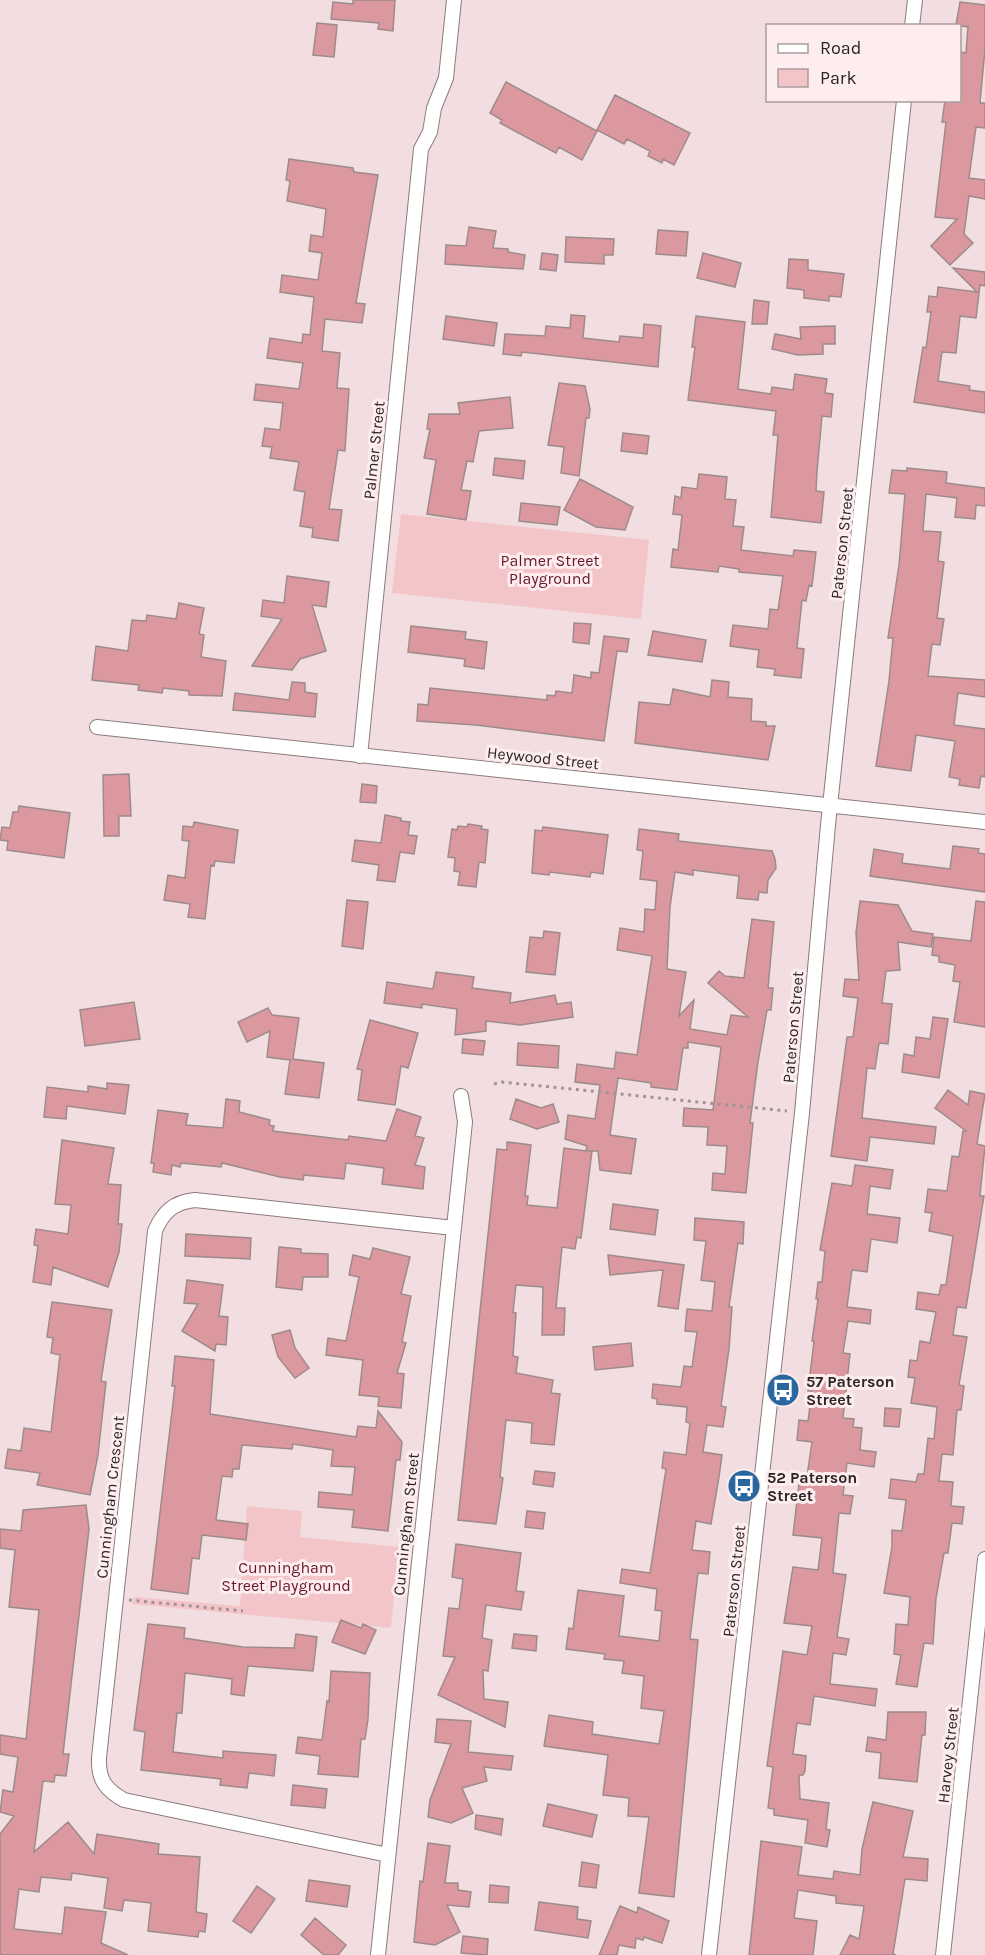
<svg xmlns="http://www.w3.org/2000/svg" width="985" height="1955" font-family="Karla,sans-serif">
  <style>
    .green { fill: #f3c5c9 }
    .building { fill: #dc989f; stroke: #9d8b8c; stroke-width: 1.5 }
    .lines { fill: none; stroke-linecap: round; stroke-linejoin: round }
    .minor-casing { stroke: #8c7a7c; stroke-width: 16 }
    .path { stroke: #a29395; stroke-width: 3; stroke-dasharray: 3 4.5; stroke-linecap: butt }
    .minor { stroke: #fff; stroke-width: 14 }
    .labels { text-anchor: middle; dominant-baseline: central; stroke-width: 6; stroke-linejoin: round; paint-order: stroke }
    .street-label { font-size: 16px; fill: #2c2525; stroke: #fdedee }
    .park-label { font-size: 16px; fill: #69182a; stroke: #fdedee }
    .poi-label { font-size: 16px; font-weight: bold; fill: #2c2525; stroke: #fdedee; text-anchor: start }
  </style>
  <rect width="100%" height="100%" fill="#f2dee0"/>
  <!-- green -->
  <path class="green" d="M401 514 649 540 641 619 392 593Z
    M247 1506 302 1511 300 1537 399 1547 391 1628 132 1604 134 1597 240 1606Z"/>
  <!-- building -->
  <path class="building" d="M353 0H395L393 31 378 29 379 23 331 19 333 2 353 4Z
    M960 2 985 5V49L980 103H985V128L976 127 969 178 985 180V199L969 196 964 234 973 243 950 265 931 246 957 219 935 217 946 122H942L945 100H960V52L966 53 968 27 956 25Z
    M317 23 337 25 334 57 313 55Z
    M506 82 597 131 582 160 559 147 556 153 500 123 502 120 490 113Z
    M615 95 690 133 674 165 663 159 662 163 648 156 650 151 627 139 624 144 597 130Z
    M289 159 353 168 354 172 378 175 356 303 365 304 362 323 325 319 322 351 340 353 337 388 349 389 345 451 338 450 329 509 342 510 338 541 312 537 313 528 300 526 305 492 294 490 299 462 270 458 272 447 262 446 265 428 280 430 283 403 254 400 256 384 299 389 303 363 267 358 270 338 302 343 303 334 310 335 314 297 280 292 282 275 318 280 322 253 309 251 311 235 323 237 326 209 287 201 290 181 286 180Z
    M469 227 496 231 493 248 508 249V252L525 255 523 269 445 264 446 245 466 246Z
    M658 230 688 232 686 256 656 254Z
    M566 237 614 239 613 255H604V264L565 262Z
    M542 253 558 255 556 271 540 269Z
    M703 253 741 263 735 287 697 278Z
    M789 259 808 260V270L844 274 841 297 829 296V301L804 298V290L787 288Z
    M953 268 985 272V286L980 285 976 318 960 316 956 353 942 352 938 381 970 386 969 390 985 392V413L914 402 923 347 926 348 931 312H927L929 296 937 297 938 287 977 292Z
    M754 300 769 302 767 324H752Z
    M571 315 585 316 583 338 619 342 620 336 643 338 644 324 661 326 658 367 522 352 521 356 503 354 505 334 545 336 546 326 570 328Z
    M446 316 497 323 494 346 443 339Z
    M696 316 745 322 738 389 771 394 772 387 793 390 795 374 827 379 825 393 833 394 831 417 822 416 817 471 816 491 824 492 821 523 771 517 778 435H773L776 411 688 400 695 347H692Z
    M835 326V344H823V354L798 355 772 349 775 334 801 339 800 327Z
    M559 383 585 386 590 409 589 418H586L579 476 561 473 564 447 548 445Z
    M510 397 513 428 479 431 473 462 467 461 461 490 471 491 466 520 427 514 436 460 424 458 430 429H427L429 414H460L458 403Z
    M623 433 649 436 647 454 621 451Z
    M495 458 525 461 523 479 493 475Z
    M907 468 947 472 946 483 985 488V506L976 505 975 519 955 517 957 498 926 494 923 531 941 532 938 561 944 562 937 618 944 619 940 645 932 644 928 676 985 680V697L958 693 954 725 985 729V777L981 776 979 788 959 785 960 779 949 777 955 741 916 735 911 771 876 766 889 681 893 638H888L899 565 905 494 889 493 892 470 907 471Z
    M699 474 727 477 725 499 736 500 733 526 744 527 741 550 793 556 794 550 816 552 812 586 809 585 806 601 802 600 797 648 804 649 801 678 774 675 775 669 757 667 759 650 730 646 733 625 768 629 770 609 778 610 783 576 739 572V569L719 566 718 572 671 567 673 549 678 550 682 515 673 514 675 496 681 498 682 487 697 489Z
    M580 479 633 507 625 530 596 527 564 510Z
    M521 503 560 507 557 525 519 521Z
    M287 576 329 582 326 607 312 605 326 651 300 659 292 670 252 666 282 619 261 616 263 600 284 603Z
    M179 603 204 608 199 634 204 635 201 657 226 661 222 696 189 695V691L163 688 162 693 138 690 139 685 92 680 96 646 128 651 132 620 146 621 147 615 176 619Z
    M574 623 591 624 589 644 573 642Z
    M411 626 466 632 465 639 487 642 484 669 464 666 465 659 408 652Z
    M653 631 706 640 702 662 648 655Z
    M604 636 629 639 627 652 617 651 604 741 476 725 417 721 418 704 428 705 430 688 547 700V695L555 696 556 691 572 693 574 675 591 678V672L599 673Z
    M712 680 729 682 728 697 752 699 751 721 766 722V726H775L768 760 635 743 639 702 670 705 673 689 710 697Z
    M292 682 305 683V692L317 694 315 717 233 710 235 693 289 700Z
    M129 774 131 816H119V836H104L103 775Z
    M362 784 377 786 376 803 360 802Z
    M19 806 70 813 64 858 7 850 8 841 0 840 2 827 10 828 13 812H18Z
    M385 815 401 818V821L410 822 408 835 417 836 414 854 400 852 395 882 377 880 379 865 352 861 355 840 381 843Z
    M194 822 238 830 234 863 215 861 214 866 211 865 205 919 188 917 190 904 164 900 168 875 185 878 189 841 182 840 183 826 193 827Z
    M468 824 482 826 481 829 488 830 485 863 479 862 476 887 458 885 460 872 454 871 455 858 448 857 452 829 457 830 458 826 467 827Z
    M543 827 608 835 603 874 591 872 590 877 550 872 549 875 532 873 535 830 542 831Z
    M639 829 679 834 678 841 772 851 775 859 776 868 768 880 767 893 759 892 758 900 737 898 739 876 693 870V875L675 872 670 907 667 969 686 972 679 1016 694 1000 690 1029 727 1035 731 1015 748 1017 708 983 719 971 725 976 744 978 752 919 774 922 768 988H773L771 1010H767L758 1062 750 1123H753L746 1193 712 1190 713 1173 725 1174 727 1146 707 1145 708 1127 683 1126 684 1108 713 1110 721 1047 688 1042V1048H683L677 1090 651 1087V1083L618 1078 610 1135 636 1139 631 1174 600 1170 598 1151H586H592L581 1238 577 1237 575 1249 562 1247 556 1308H565L564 1335H542L543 1287 516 1285 513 1312 516 1313 513 1356 518 1357 516 1373 553 1380 551 1393 560 1394 554 1445 531 1443 532 1423 506 1420 500 1477 503 1478 496 1524 458 1520 497 1149 507 1150V1142L531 1145 525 1196H528L527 1205 557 1208 564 1148 586 1151 587 1146 565 1139 568 1115 595 1119 600 1085 575 1082 577 1064 614 1069 616 1052 637 1055 652 956 617 950 620 928 644 932 645 909 655 910 657 881 640 879 643 851 637 850Z
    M953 846 979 849 978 853 985 854V892L870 876 874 849 903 854 902 863 950 869Z
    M347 900 368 902 363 949 342 946Z
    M860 901 898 905 912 931 933 934 931 947 898 942 900 970 886 971 882 1003 892 1004 888 1044 879 1043 875 1069 867 1068 862 1118 936 1127 934 1144 870 1137 867 1161 831 1156 847 1037H853L858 998 843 996 845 979 859 980 856 933Z
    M976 901 985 902V1027L954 1022 960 982 953 981 955 965 939 962V956L932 955 934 937 971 941Z
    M544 931 560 933 555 975 526 972 530 937 543 938Z
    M436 972 474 977 472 988 511 993 510 1003 555 995 557 1004 571 1002 573 1017 520 1025 486 1021V1031L455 1035 457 1009 422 1004V1008L384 1003 387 982 433 989Z
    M134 1002 140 1039 85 1046 80 1010Z
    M268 1008 272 1015 299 1018 293 1059 324 1063 319 1098 285 1094 290 1060 267 1057 270 1031 247 1042 238 1022Z
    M933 1017 948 1019 939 1078 902 1072 904 1054 914 1056 916 1037 930 1039Z
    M370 1020 418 1033 408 1068 401 1066 395 1105 358 1100 362 1070 357 1069Z
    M463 1039 485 1041 483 1055 462 1053Z
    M518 1043 559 1046 558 1068 517 1065Z
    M107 1083 129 1085 125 1114 67 1106 66 1119 44 1117 47 1087 88 1092V1086L107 1089Z
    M948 1090 968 1105 970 1091 985 1094 977 1144 985 1146 980 1196H984L966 1308 957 1307 953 1335 967 1337 959 1385 964 1386 961 1410H957L953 1455 942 1454 939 1481 953 1482 951 1506 964 1507 962 1524 952 1523 948 1553H944L936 1598 933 1644 924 1643 917 1687 896 1684 901 1655 894 1654 896 1624 908 1625 910 1597 884 1593 892 1547V1530L902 1531 906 1500 889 1498 891 1479 916 1482 918 1474H924L928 1438 934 1439 937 1407 911 1403 915 1378 908 1377 910 1360 917 1361 920 1341 930 1343 936 1312 916 1309 918 1292 939 1295 941 1285H946L953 1236 929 1231 932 1213 925 1212 928 1189 947 1191 952 1156 959 1157 963 1131H966L935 1108Z
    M226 1099 240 1101 239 1112 270 1120 269 1125 274 1126 273 1131 348 1140 349 1136 386 1141 397 1109 421 1117 415 1136 424 1138 415 1165 425 1167 423 1189 382 1184 384 1168 346 1163 344 1179 304 1175 303 1180 280 1177 222 1163 221 1167 181 1163 180 1167 172 1165 171 1175 153 1172 154 1163H151L158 1110 188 1114 186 1125 223 1128Z
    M516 1099 541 1108 553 1104 559 1122 537 1129 510 1119Z
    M62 1140 114 1148 108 1184 121 1185 118 1224H122L119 1252 108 1287 53 1267 51 1285 33 1282 38 1246 34 1245 36 1229 68 1234 71 1205 55 1204Z
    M855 1165 893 1170 890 1189 870 1186 867 1214 900 1218 897 1243 871 1239 867 1272 852 1270 847 1307 871 1310 870 1324 848 1321 843 1353 850 1354 843 1418 854 1419 853 1427 862 1428 860 1450 876 1452 874 1467 847 1463 843 1495 853 1496 850 1514 839 1513 833 1573 846 1575 837 1637 849 1639 846 1655 833 1653 830 1684 877 1689 875 1706 814 1696 810 1725 797 1723 793 1754 806 1756 805 1771 803 1775H799L800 1799 829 1803 826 1829 830 1830 827 1847 805 1843 808 1820 774 1815V1809L768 1808 773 1767 767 1766 783 1651 807 1655 812 1626 784 1623 793 1567 818 1570 822 1538 793 1535 800 1475 807 1476 812 1442 797 1440 799 1420 808 1421 812 1391H808L814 1341H812L818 1299H816L818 1282H822L825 1251 820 1250 832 1183 852 1186Z
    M613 1204 658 1210 655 1235 610 1229Z
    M695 1218 744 1222 743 1244 738 1243 729 1307H732L729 1349 721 1406 726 1407 723 1427 707 1425 703 1452 722 1455 719 1477 711 1524 696 1521 692 1550 710 1552 708 1574 698 1573 690 1639 698 1640 674 1897 639 1893 649 1817 628 1816 629 1798 603 1795 608 1755 544 1746 549 1715 593 1722 592 1734 659 1744 664 1711 641 1708 644 1676 622 1673 624 1661 604 1659 605 1654 566 1649 569 1628 573 1629 578 1590 624 1596 619 1636 659 1641 662 1611 655 1610 657 1589 620 1583 622 1569 650 1573 666 1469 662 1468 664 1452 686 1455 690 1423 686 1422 687 1407 657 1404V1399L652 1398 653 1384 681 1387 684 1366 692 1367 697 1332 685 1331 687 1309 712 1311 715 1282 701 1280 706 1241 694 1240Z
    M186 1234 251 1238 250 1259 185 1256Z
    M279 1247 301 1249V1253L328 1254V1277H303L302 1290 276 1287Z
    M373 1248 410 1257 401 1294 411 1296 402 1342 406 1343 397 1373 404 1374 401 1408 378 1406 379 1397 359 1395 363 1360 326 1355 328 1338 346 1341 359 1277 349 1275 353 1255 370 1259Z
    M608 1255 684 1265 678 1309 658 1306 663 1270 610 1275Z
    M187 1280 223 1285 219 1316 228 1317 226 1345 216 1344 215 1351 182 1331 198 1304 184 1303Z
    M52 1302 112 1310 101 1381 106 1382 98 1455 90 1495 37 1485 40 1473 5 1468 8 1449 21 1451 24 1428 51 1432 60 1355 51 1353 53 1338 47 1337Z
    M290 1330 295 1348 309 1368 295 1378 278 1357 272 1335Z
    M631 1343 633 1366 595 1370 593 1347Z
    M175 1356 214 1360 210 1414 356 1437 358 1426 376 1428 378 1411 402 1442 400 1460H396L388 1531 352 1527 354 1510 318 1507 319 1492 352 1495 355 1467 331 1466 333 1450 293 1444 292 1449 242 1445 239 1469H233L232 1477 222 1476 216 1520 248 1524 246 1540 202 1535 199 1559 192 1558 188 1594 151 1589 175 1386H172Z
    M885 1408 901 1409 899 1427 884 1426Z
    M535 1471 555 1473 553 1487 533 1484Z
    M86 1505 89 1529 63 1754H69L66 1776 55 1775 54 1782 43 1781 34 1852 68 1822 94 1854 97 1834 159 1844 158 1854 200 1857 196 1912 207 1914 205 1932 199 1931 198 1937 148 1931 151 1903 124 1900 122 1911 104 1908 108 1878 72 1873 71 1880 41 1877 39 1892 19 1889 14 1929 62 1934 65 1907 106 1912 101 1943 128 1955H5L0 1954V1834L14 1816 0 1812 3 1790 13 1792 18 1757 0 1754V1735L26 1739 39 1610 9 1607 15 1550 0 1548V1529L21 1531 23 1510Z
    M527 1511 545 1513 543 1529 525 1527Z
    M456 1544 521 1553 516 1591 524 1592 521 1610 486 1605 482 1638 492 1640 488 1671 483 1670 484 1699 508 1702 505 1727 438 1695 455 1657 443 1656 449 1608 459 1609 463 1579 452 1577Z
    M341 1620 361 1628 363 1624 376 1630 365 1654 332 1642Z
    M148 1624 185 1628 184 1638 243 1647 294 1648 296 1634 317 1637 313 1671 248 1666 244 1696 231 1694 232 1679 185 1673 182 1713H177L173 1752 223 1758V1751L276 1755 274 1776 249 1773 247 1788 220 1785 221 1779 141 1770 145 1732 134 1730Z
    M514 1634 537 1636 536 1651 512 1648Z
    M331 1671 370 1673 368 1719 365 1739H361L358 1777 318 1774 320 1756 296 1753 298 1737 322 1740 327 1701 329 1702Z
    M888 1712H926L925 1735H922L917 1782 879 1778 881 1753 866 1751 868 1737 886 1740Z
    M437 1719 471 1721 468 1752 513 1756 511 1770 484 1767 487 1781 462 1788 473 1813 451 1823 428 1817 430 1800 451 1744 435 1742Z
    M293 1785 327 1789 325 1808 291 1805Z
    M873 1802 913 1811 903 1857 928 1859 927 1881 905 1879 893 1954 896 1955H840L850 1935 859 1939 864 1906 836 1903V1896L798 1890 794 1918 817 1921 813 1955H749L761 1841 802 1847 798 1875 833 1879 834 1871 860 1875 862 1849Z
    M548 1804 597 1815 592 1837 543 1826Z
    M476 1815 503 1819 501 1835 475 1829Z
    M428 1843 450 1846 445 1883H458V1890L471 1892 469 1907 447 1905 460 1932 435 1945 414 1942 420 1881 423 1882Z
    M582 1862 599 1865 596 1888 579 1886Z
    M309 1880 350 1886 347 1907 306 1901Z
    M490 1885 509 1887 508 1903 489 1902Z
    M257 1886 275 1899 251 1933 233 1921Z
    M539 1902 578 1907 577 1919 591 1921 588 1938 535 1930Z
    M620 1906 637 1913 638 1907 669 1921 662 1943 644 1937 643 1940 636 1938 635 1948 619 1945 617 1955H599Z
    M315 1918 346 1945 338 1955H324L301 1935Z
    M463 1936 488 1939 487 1955 461 1953Z"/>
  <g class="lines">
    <defs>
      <path id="minor" d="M912 26 915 0
        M97 727 985 822
        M360 756 421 149 430 132 434 108 446 78 454 0
        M388 1855 124 1800C106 1790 98 1780 99 1758L155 1231C163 1212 174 1202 195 1200L454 1228
        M378 1955 465 1122 461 1096
        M709 1955 802 1113 828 825 904 100
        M943 1955 985 1559"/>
    </defs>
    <!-- minor casing -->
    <use href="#minor" class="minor-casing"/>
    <!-- path -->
    <path class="path" d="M494 1084 502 1082 787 1111
      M129 1600 243 1611"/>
    <!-- minor -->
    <use href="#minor" class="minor"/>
  </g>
  <!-- icons -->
  <defs>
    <symbol id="bus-disc" viewBox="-11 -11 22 22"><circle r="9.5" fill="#29679e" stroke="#fdedee"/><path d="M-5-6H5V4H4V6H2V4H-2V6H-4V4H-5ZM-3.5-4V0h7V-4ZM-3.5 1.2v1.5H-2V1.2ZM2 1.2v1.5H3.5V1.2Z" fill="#fff"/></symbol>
  </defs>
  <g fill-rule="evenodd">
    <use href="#bus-disc" x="764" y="1371" width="38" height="38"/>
    <use href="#bus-disc" x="725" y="1467" width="38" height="38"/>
  </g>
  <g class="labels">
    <!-- street labels -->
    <g class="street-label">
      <text transform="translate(374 450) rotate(-84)">Palmer Street</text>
      <text transform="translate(842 543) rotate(-84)">Paterson Street</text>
      <text transform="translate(543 758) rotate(6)">Heywood Street</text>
      <text transform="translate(793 1027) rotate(-85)">Paterson Street</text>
      <text transform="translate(110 1497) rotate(-84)">Cunningham Crescent</text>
      <text transform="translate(406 1524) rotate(-84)">Cunningham Street</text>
      <text transform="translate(734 1581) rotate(-84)">Paterson Street</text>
      <text transform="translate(948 1755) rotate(-84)">Harvey Street</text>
    </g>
    <!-- park labels -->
    <g class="park-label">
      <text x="550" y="560">Palmer Street<tspan x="550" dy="18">Playground</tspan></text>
      <text x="286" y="1567">Cunningham<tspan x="286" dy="18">Street Playground</tspan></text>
    </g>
    <!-- poi labels -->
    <g class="poi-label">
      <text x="806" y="1381">57 Paterson<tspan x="806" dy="18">Street</tspan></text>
      <text x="767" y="1477">52 Paterson<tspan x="767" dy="18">Street</tspan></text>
    </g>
  </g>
  <!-- legend -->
  <rect x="766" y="24" width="195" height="78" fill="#fdedee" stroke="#a99d9e" stroke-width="1.5"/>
  <rect x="778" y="44" width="30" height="9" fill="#ffffff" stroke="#a99d9e" stroke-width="1.5"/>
  <text x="820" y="54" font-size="18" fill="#2c2525">Road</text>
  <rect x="778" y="69" width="30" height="18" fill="#f3c5c9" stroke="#a99d9e" stroke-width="1.5"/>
  <text x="820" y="84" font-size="18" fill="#2c2525">Park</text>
</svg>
